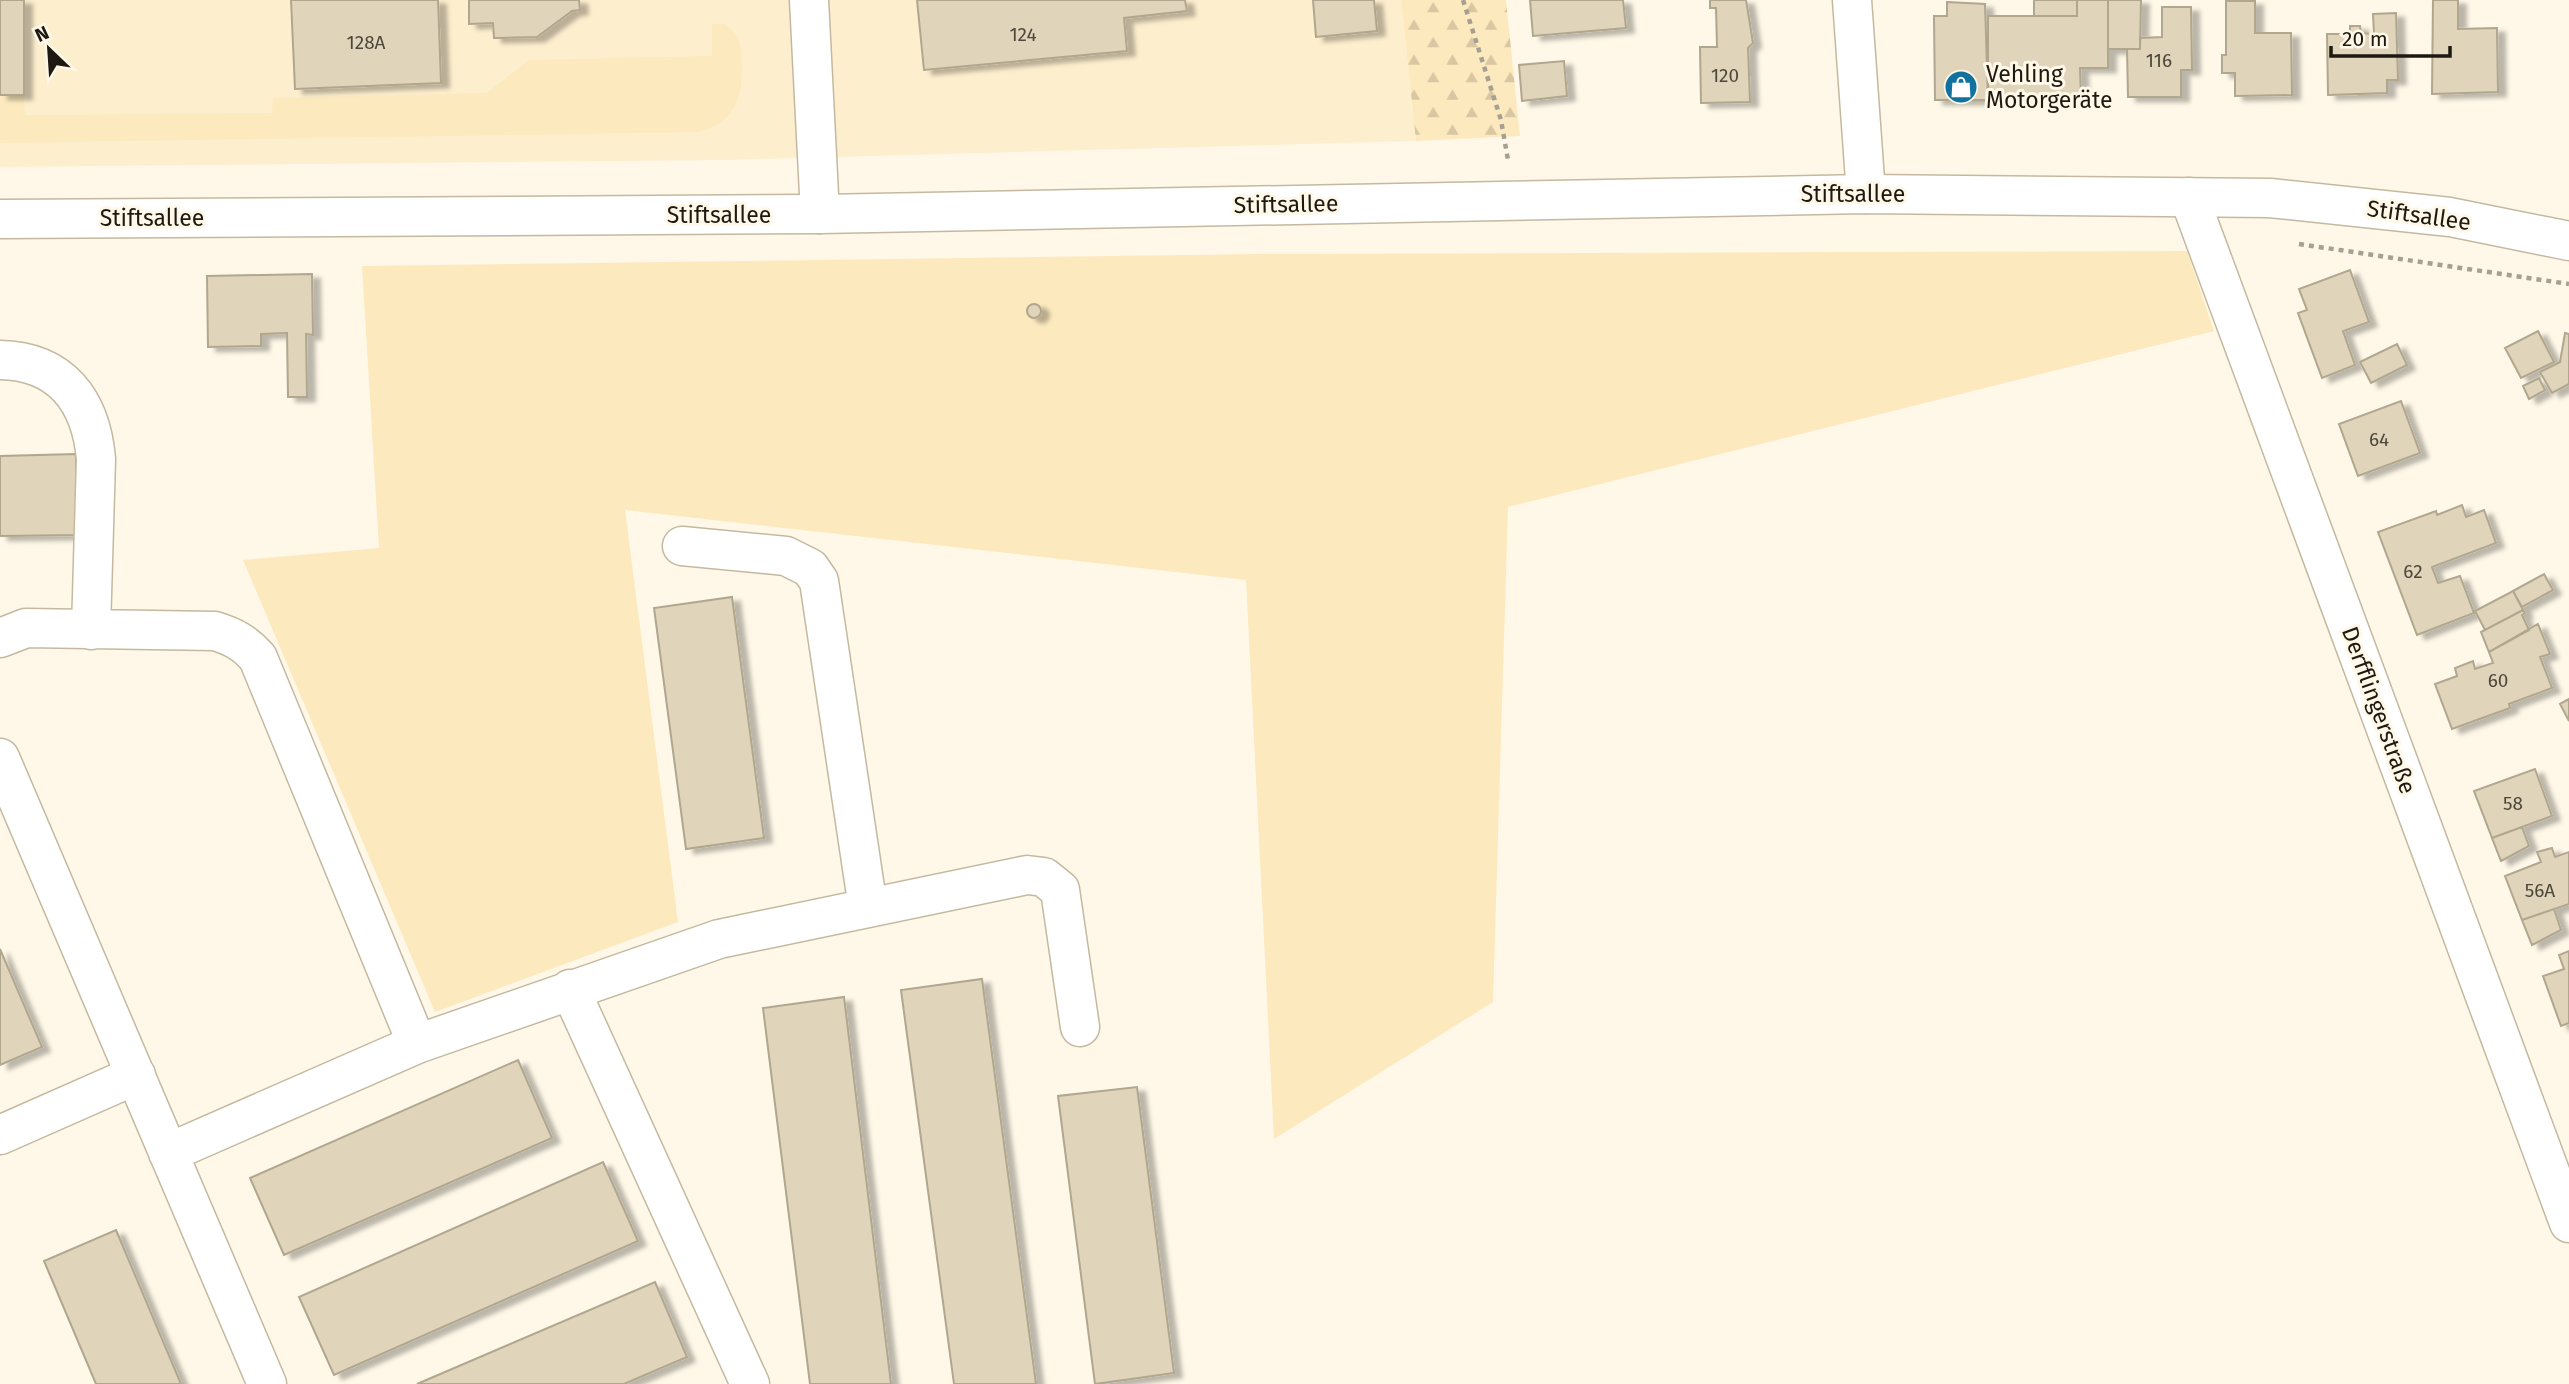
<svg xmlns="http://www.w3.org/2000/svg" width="2569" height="1384" font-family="'Fira Sans',sans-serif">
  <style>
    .built { fill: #fdeecd }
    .green { fill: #fde9be }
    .forest { fill: url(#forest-firs) }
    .building { fill: #e0d5bb; stroke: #b1a68e; stroke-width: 2; filter: url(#shadow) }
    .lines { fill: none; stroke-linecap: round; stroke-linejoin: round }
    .minor-casing { stroke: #c4b9a0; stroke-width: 41 }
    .major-casing { stroke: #c4b9a0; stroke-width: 41 }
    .path { stroke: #a6a093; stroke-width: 4.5; stroke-dasharray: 5 5; stroke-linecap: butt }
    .minor { stroke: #fff; stroke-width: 38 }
    .major { stroke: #fff; stroke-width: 38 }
    .labels { text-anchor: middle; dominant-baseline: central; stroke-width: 6; stroke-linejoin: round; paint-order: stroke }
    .number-label { font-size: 19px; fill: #4e483b }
    .poi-label { font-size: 23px; fill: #1d1910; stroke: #fff8e8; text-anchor: start }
    .street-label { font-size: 23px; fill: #1d1910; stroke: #fff8e8 }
  </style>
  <defs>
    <pattern id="forest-firs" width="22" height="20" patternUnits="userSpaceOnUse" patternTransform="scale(1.75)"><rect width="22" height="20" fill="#fde9be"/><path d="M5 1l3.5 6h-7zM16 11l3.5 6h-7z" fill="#d8c7a2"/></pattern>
    <filter id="shadow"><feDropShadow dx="8" dy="4.5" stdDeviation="2" flood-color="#0004"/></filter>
  </defs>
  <rect width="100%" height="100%" fill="#fff8e8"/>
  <!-- built -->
  <path class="built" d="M0 0H1401L1416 141 726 160 0 167Z"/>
  <!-- green -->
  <path class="green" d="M712 24H725C741 36 742 48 742 67 742 101 734 122 698 132L0 143V95H24L25 115 272 113 273 98 487 93 529 60 712 56Z
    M2187 251 2214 331 1508 507 1493 1002 1274 1139 1246 580 625 510 678 922 435 1012 243 560 379 548 362 266 1260 254Z"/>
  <!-- forest -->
  <path class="forest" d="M1401 0H1506L1520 136 1416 141Z"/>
  <!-- building -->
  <path class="building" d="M0 0H24V95H0Z
    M291 0H438L441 83 295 89Z
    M469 0H579L580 10 572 11 537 37 494 38 493 23 469 24Z
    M917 0H1185L1187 11 1124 18 1127 51 924 70Z
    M1313 0H1374L1377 31 1316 37Z
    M1530 0H1623L1626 28 1533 36Z
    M1710 0H1746L1753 43 1748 48 1750 102 1701 103 1700 47H1717L1716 8H1710Z
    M2034 0H2077V16H2034Z
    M2077 0H2108V68H2080L2081 97H1988V16H2077Z
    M2108 0H2141L2140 49H2108Z
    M2433 0H2458V29L2497 28 2498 92 2432 94Z
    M2226 1H2255V33H2291L2292 95 2235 96V73H2222V55H2226Z
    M1947 2 1985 4 1988 100H1935L1934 16H1947Z
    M2162 7H2191L2192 70H2181V97H2128L2127 49H2140V38L2162 37Z
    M2396 13 2398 80H2387V93L2328 95 2327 34H2350V26H2360L2361 33 2374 34 2373 14Z
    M1564 61 1567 96 1522 101 1519 65Z
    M2350 270 2369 322 2343 331 2355 365 2322 378 2298 313 2307 310 2299 289Z
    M312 274 313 335 306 334 307 397H288L287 333 261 334V346L208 347 207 276Z
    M1027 311a7 7 0 1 1 14 0a7 7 0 1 1-14 0Z
    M2538 331 2554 362 2521 378 2505 348Z
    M2565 333 2569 334V384L2552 393 2540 372 2560 362Z
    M2397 344 2407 365 2371 383 2360 362Z
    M2539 378 2545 390 2529 399 2523 386Z
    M2401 401 2420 453 2358 476 2339 424Z
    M76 454 77 535 0 536V456Z
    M2462 505 2466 517 2484 510 2496 543 2432 567 2438 583 2460 576 2474 613 2417 635 2378 532 2436 511 2437 515Z
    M2544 574 2553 590 2522 607 2513 591Z
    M2513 591 2523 610 2485 630 2475 611Z
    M732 597 764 838 686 849 654 608Z
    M2523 610 2525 613 2522 615 2529 630 2489 652 2481 632Z
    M2538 624 2550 654 2540 657 2552 688 2509 704 2510 708 2452 729 2435 684 2457 676 2455 668 2473 661 2475 669 2493 663 2489 652Z
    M2569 699V721L2560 704Z
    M2535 769 2552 816 2492 838 2474 791Z
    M2522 827 2529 846 2501 861 2492 838Z
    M2552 848 2555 857 2569 852V904L2522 920 2505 876 2541 862 2537 852Z
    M2554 909 2561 930 2532 945 2522 920Z
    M0 949 42 1047 0 1065Z
    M2569 951V1023L2561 1026 2543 976 2564 969 2559 955Z
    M982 979 1036 1384H954L901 990Z
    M844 997 891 1384H810L763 1008Z
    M518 1060 552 1138 284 1255 250 1178Z
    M1137 1087 1174 1373 1095 1384 1058 1096Z
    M603 1162 638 1241 334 1375 299 1297Z
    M116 1230 181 1384H96L44 1261Z
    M655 1282 687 1357 624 1384H417Z"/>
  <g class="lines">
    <defs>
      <path id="minor" d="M809 0 820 214
        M1852 0 1866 194
        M2189 197 2569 1223
        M0 360C62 361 91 402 96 459L91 630
        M682 546 786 556 810 568 819 581 868 908
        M0 638 26 628 215 631C234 637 245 643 258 658L417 1044
        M0 758 267 1384
        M570 989 750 1384
        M0 1135 136 1075
        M168 1153 417 1044 719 939 1027 875 1044 877 1060 890 1080 1027"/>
      <path id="major" d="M0 219 820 214 1866 194 2270 198 2450 217 2569 241"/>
    </defs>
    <!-- minor casing -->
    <use href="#minor" class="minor-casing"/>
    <!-- major casing -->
    <use href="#major" class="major-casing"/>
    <!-- path -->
    <path class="path" d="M1463 0 1501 120 1508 160
      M2299 244 2569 284"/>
    <!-- minor -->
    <use href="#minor" class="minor"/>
    <!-- major -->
    <use href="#major" class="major"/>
  </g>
  <!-- icons -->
  <defs>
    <symbol id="shop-disc" viewBox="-11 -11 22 22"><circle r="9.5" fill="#12729f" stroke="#fff8e8"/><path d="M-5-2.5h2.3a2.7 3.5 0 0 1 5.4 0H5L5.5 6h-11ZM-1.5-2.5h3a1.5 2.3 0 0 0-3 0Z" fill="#fff"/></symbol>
  </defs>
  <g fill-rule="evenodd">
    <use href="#shop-disc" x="1942" y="68" width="38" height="38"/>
  </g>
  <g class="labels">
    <!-- number labels -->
    <g class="number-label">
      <text x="1023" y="34">124</text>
      <text x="366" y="42">128A</text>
      <text x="2159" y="60">116</text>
      <text x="1725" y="75">120</text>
      <text x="2379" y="439">64</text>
      <text x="2413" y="571">62</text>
      <text x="2498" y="680">60</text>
      <text x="2513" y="803">58</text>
      <text x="2540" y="890">56A</text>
    </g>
    <!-- poi labels -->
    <g class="poi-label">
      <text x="1986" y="74">Vehling<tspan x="1986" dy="26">Motorgeräte</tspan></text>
    </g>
    <!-- street labels -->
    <g class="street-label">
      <text x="1853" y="194">Stiftsallee</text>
      <text transform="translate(1286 204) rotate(-1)">Stiftsallee</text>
      <text x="719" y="215">Stiftsallee</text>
      <text transform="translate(2419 215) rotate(8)">Stiftsallee</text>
      <text x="152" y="218">Stiftsallee</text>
      <text transform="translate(2379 710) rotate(70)">Derfflingerstraße</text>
    </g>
  </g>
  <!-- north arrow -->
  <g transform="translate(49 49) rotate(335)" stroke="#fff8e8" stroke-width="5" paint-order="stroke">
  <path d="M0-5L12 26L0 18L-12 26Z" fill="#1d1910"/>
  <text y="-10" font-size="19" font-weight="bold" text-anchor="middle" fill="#1d1910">N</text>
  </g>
  <!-- scale -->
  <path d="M2331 46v10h119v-10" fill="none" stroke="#1d1910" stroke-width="3.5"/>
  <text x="2342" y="46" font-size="21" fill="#1d1910" stroke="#fff8e8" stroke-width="5" paint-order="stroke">20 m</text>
</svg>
